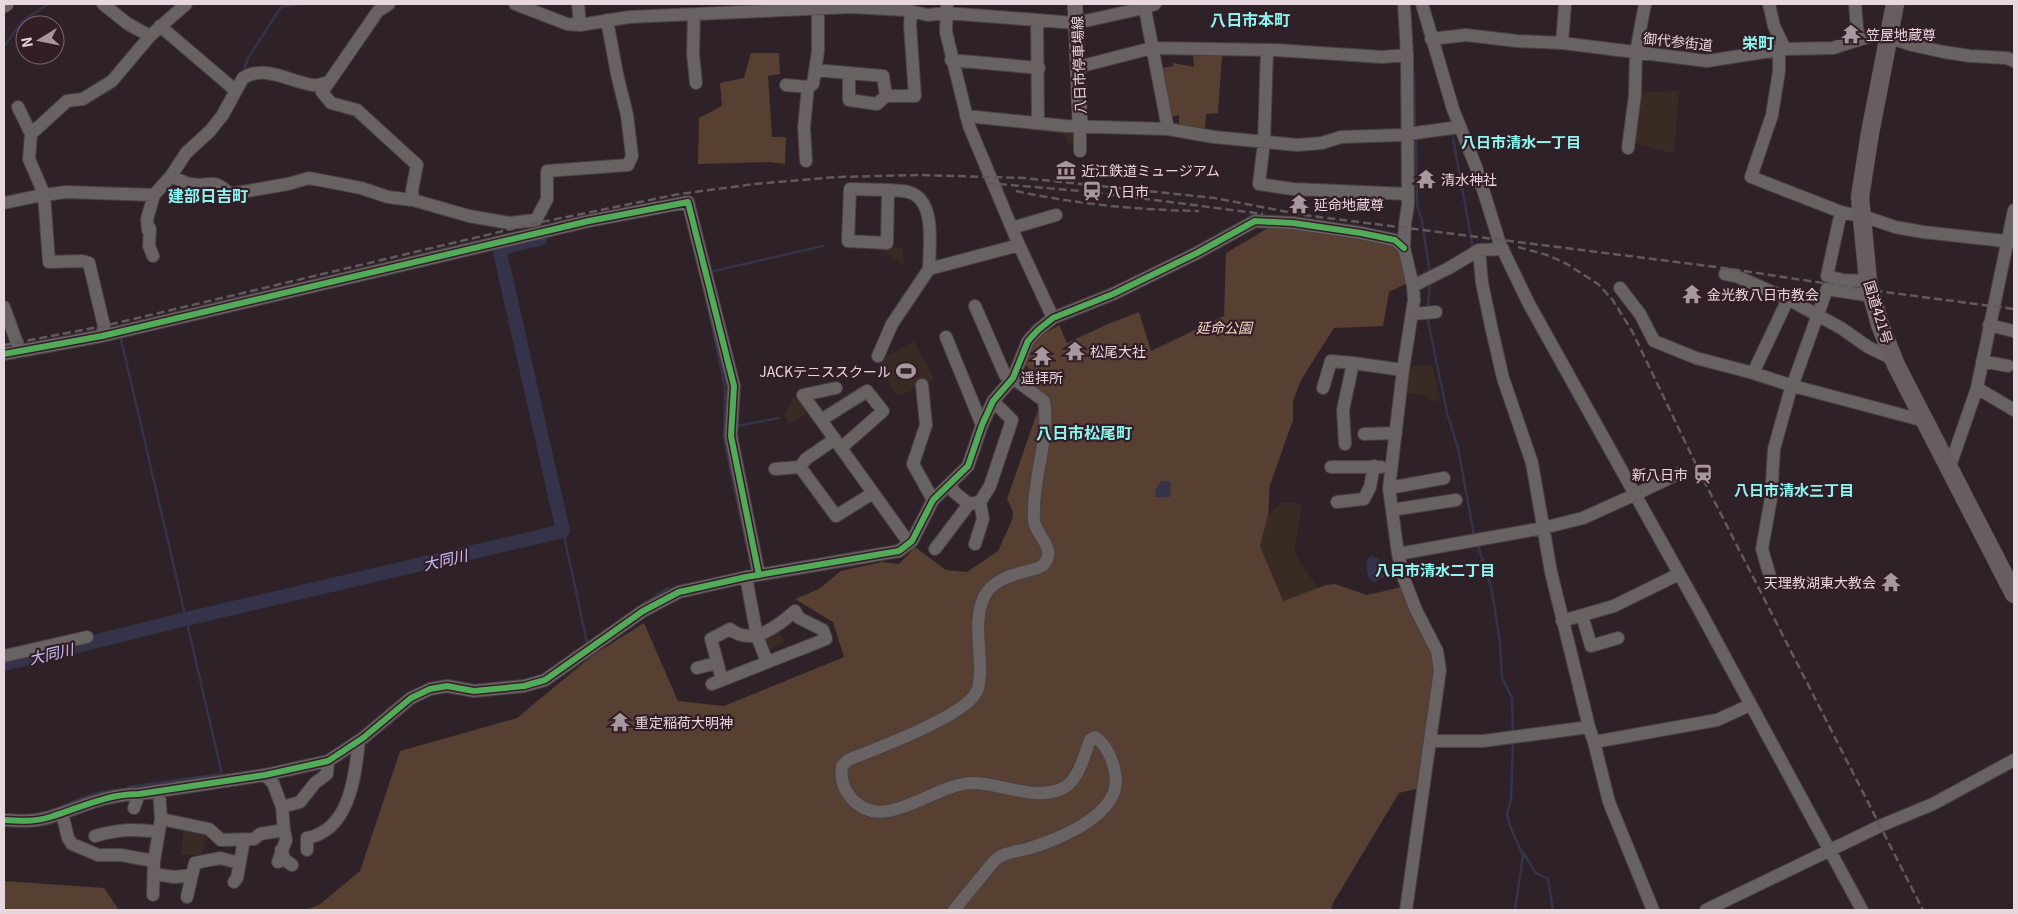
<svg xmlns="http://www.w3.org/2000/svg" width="2018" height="914" font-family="Georgia,'Noto Sans JP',serif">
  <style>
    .green { fill: #392b24 }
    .forest { fill: #573f32 }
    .water { fill: #35334a }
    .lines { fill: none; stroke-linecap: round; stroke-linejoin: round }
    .stream { stroke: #35334a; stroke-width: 2.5 }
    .river { stroke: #35334a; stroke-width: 14 }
    .minor-casing { stroke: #4b4045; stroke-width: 14 }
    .major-casing { stroke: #4b4045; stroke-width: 16 }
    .highway-casing { stroke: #4b4045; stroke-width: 19 }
    .minor { stroke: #686262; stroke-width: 12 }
    .major { stroke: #6a6264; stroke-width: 15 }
    .highway { stroke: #685e60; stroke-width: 18 }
    .rail { stroke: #62595d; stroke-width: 2.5; stroke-dasharray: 8 4; stroke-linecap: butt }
    .cycleway-casing { stroke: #331d27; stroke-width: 9 }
    .cycleway { stroke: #51ab58; stroke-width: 6 }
    .labels { text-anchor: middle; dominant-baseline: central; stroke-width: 4.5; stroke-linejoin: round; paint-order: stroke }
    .poi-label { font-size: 14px; fill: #e7d7de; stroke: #331d27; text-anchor: start }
    .street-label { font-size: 14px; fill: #e7d7de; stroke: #331d27 }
    .park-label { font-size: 14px; font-style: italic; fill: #f9d9c6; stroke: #331d27 }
    .neighbourhood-label { font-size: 15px; font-weight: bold; fill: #8bf6ef; stroke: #331d27 }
    .water-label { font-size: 15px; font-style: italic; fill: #c7c6fb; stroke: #331d27 }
    .quarter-label { font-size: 16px; font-weight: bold; fill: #8bf6ef; stroke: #331d27 }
  </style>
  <rect width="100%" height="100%" fill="#2e2228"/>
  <!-- green -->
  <path class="green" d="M1679 91 1674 154 1635 143 1643 92Z
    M1026 127 1073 130 1076 144 1068 143 1064 134 1026 130Z
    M873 245 903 248 904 265Z
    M914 341 934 379 900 396 895 394 878 362Z
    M1432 365 1441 402 1428 399V396L1407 393 1410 367Z
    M793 398 802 400 809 412 790 424 784 416Z
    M1282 502 1302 504 1294 552 1318 589 1282 601 1260 546 1268 515Z
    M780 633 784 643 768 650 763 640Z
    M184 828 207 832 201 856 181 854Z"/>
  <!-- forest -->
  <path class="forest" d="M751 53H779L780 74 768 76 772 137H786L785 164 770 162 698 164 699 118 722 106 720 83 744 78Z
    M1193 55 1222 56 1218 113 1206 114 1205 128 1179 126V115L1169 117 1162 68 1173 66V63L1194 67Z
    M1268 228 1316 230 1393 243 1399 250 1408 283 1389 292 1383 326 1334 328 1301 380 1293 401V420L1270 485 1268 515 1260 546 1283 601 1326 585 1335 584 1367 595 1402 587 1434 650 1435 687 1420 788 1399 793 1333 903 1331 910H304L319 905 360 871 400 751 517 718 593 655 644 623 678 701 724 706 844 657 833 622 795 599 819 589 841 571 882 562 899 564 915 547 946 570 967 572 998 551 1012 520 1013 512 1007 499 1039 407 1026 381 1036 376 1024 363 1036 339 1059 325 1067 343 1108 324 1139 312 1151 351 1224 316 1226 253Z
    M4 881 104 888 119 910H4Z"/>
  <!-- water -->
  <path class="water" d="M1161 481 1171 482 1170 497H1155L1156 489Z
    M1371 556C1383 559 1384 565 1385 576L1374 582C1366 578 1366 568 1367 560Z"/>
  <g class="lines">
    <!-- stream -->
    <path class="stream" d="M4 46 23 21 48 4
      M243 73 248 58 281 7 302 4
      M1414 74 1415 130
      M1416 138 1417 205 1422 221 1430 274
      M1453 138 1473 248
      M714 271 823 246
      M706 298 725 387 724 439 746 543
      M1428 308 1430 282
      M1427 316 1447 413 1458 448 1474 535
      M121 339 222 774 128 787
      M737 426 779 418
      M563 531 587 643
      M1477 543 1491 586 1500 642 1502 678 1512 698 1513 734
      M1550 594 1553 606
      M634 610 668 588
      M1513 742 1511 799 1507 814 1510 826 1523 856 1515 910
      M50 811C73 802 90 793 115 790
      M1523 852 1536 873 1548 879 1553 910
      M1637 887 1645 907"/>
    <!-- river -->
    <path class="river" d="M4 664 186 619 563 531 499 248 540 239"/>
    <defs>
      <path id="minor" d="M103 4 128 24 150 36
        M515 4 567 24 580 25 629 17 852 7 905 10 928 15 946 13 1076 23 1144 8 1155 4
        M578 4 580 25
        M947 4 946 32 969 126 1019 245 1053 318
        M1144 4 1168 129
        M1404 4 1407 55 1408 205 1405 224 1404 248 1413 286 1414 300 1403 370 1389 488 1398 554 1404 579 1416 610 1437 651 1440 670 1406 910
        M1422 4 1453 109 1476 167 1500 244 1529 304 1700 611 1862 910
        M1769 4 1774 26 1785 49
        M1855 4 1858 39
        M694 15 693 53 696 83
        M1037 20 1038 123
        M160 26 235 90
        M1431 39 1466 35 1517 41 1562 43 1707 61 1785 49 1833 48 1874 35 1888 37 1912 45 1944 52 1970 56 2007 58 2014 61
        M1562 43 1565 4
        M1267 50 1264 142 1259 184 1293 189 1408 194
        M1779 50V71L1772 115 1751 177 1841 212 1869 218 1895 227 1923 232 2014 242
        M951 60 1039 68
        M1078 67 1152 48 1276 50 1382 57 1407 55
        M815 70 883 76 886 96
        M849 74V100L877 104 886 96H915L910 25 911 11
        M786 85 808 87
        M18 107 31 134
        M966 116 1066 126 1168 129 1214 137 1297 145 1322 143 1341 137 1401 135 1459 127
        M1080 125V151
        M1628 148 1635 95 1636 52 1645 4
        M806 161 804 127 808 87 813 84 818 51V10
        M171 176C177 179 183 182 190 184 211 188 211 176 230 194L288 184 309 178 361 188 388 197 413 200 412 190 417 165 357 110 331 103 322 92 329 82
        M850 189 888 190 887 243 848 241Z
        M888 190C894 191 901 190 908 192 937 199 929 247 929 269L1019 245
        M413 200 469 216 509 223 536 220 547 199V171L628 165 632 156 627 115 617 74 607 20
        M4 203 37 196 66 192 154 195 171 176 186 153 210 131 222 116 243 78C265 64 290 82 313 85 318 86 324 83 329 82L378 11 389 4
        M1841 212 1827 276 1843 280 1868 281
        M1012 228 1056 215
        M1479 250 1482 283 1491 326 1503 378 1532 463 1551 572 1589 727 1594 742 1609 802 1653 910
        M153 256 149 246 150 229 148 230 147 219 154 195
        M1725 274 1736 276 1788 299 1841 328 1868 347 1893 359
        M1413 286 1449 268 1479 250 1503 249
        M1620 288 1640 314 1654 341 1696 358 1753 373 1793 386 1925 421
        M4 307 17 343
        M1412 314 1436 312
        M1989 325 2013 331
        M102 336 104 326 89 263 82 261 49 262 44 194 29 159 31 134 67 101 83 99 112 81 150 36 186 4
        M946 337 982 425
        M4 354 102 336 589 221 688 202 734 386 731 436 759 575
        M878 356 892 324 929 269
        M1982 361 2008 366
        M1753 373 1788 299
        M922 385 926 425 913 464 933 500
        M836 388 803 395 909 543
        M1323 388 1331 361 1353 363
        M1977 388 2014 410
        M821 420 867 391 883 411 841 448
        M1364 434 1396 433
        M835 439 806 459 800 467 836 516 873 493
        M1345 444 1343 410 1353 363 1403 370
        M1331 467H1381
        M775 469 800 467
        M1949 469 1977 388 2014 210
        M950 484 954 492 969 504 980 502 990 486 1012 420 993 401
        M1389 488 1444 478
        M1337 502 1364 499 1370 487 1374 466
        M1392 510 1456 500
        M975 544 983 519 980 502
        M935 549 969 504
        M1398 554 1543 528 1583 518 1634 495 1680 473
        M746 577 757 636 767 662
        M1771 580 1762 549 1771 498 1774 449 1789 395 1827 289 1872 296
        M1582 615 1591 646 1618 638
        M1562 621 1614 606 1679 574
        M4 656 87 637
        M697 668 716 663
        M712 684 826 639 823 630 799 618 795 611C778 626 752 647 730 629L711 639 722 680
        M1431 741H1483L1589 727
        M1594 742 1717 720 1750 705
        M265 775 273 783 282 807
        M134 808 139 794
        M62 813 68 838 72 844 98 855H121L154 861
        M161 819 209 829 221 840 254 839 260 834 284 830 282 807 300 802 315 783 327 774 328 761
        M4 820C19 821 35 822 50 817 80 808 106 794 139 794L265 775 328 761 363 738 411 698 430 689 447 686 474 691 524 686 545 680 643 611 679 592 746 577 899 551 912 541 933 500 968 466 982 425 993 401 1013 378 1028 341 1038 330 1053 318 1113 294 1197 253 1255 221 1293 223 1361 233 1395 240 1404 248
        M95 836C119 829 134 829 158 832
        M281 850 285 860 292 865
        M307 850V838C350 830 355 776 359 741
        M278 862 286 840 284 830
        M154 874 174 877 192 875 187 897
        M192 875 195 863 220 858 239 863
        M234 882 237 878 244 840
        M153 895 154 861 161 819 159 791
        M954 910 995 860C1005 852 1015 852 1027 849 1059 839 1124 814 1115 773 1113 760 1106 744 1095 737L1090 740C1084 756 1078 784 1059 790 1031 800 1001 783 973 783 934 783 886 834 853 800 843 790 840 779 842 766L848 760C875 749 966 716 977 691 980 686 979 678 980 673 981 648 973 621 984 597 990 583 1009 575 1024 572 1029 570 1038 569 1042 566 1058 551 1039 537 1035 525 1033 521 1034 515 1034 510 1034 474 1050 437 1044 401L1013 378 1005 375 975 306
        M1706 910 1880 826 1933 804 2014 760"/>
      <path id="major" d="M1075 4 1080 125
        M4 5 6 4"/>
      <path id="highway" d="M1895 4 1870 133 1860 197 1868 281 1880 325 1896 365 2014 594"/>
    </defs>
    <!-- minor casing -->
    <use href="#minor" class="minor-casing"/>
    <!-- major casing -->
    <use href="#major" class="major-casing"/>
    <!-- highway casing -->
    <use href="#highway" class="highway-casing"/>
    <!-- minor -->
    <use href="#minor" class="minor"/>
    <!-- major -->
    <use href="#major" class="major"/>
    <!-- highway -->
    <use href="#highway" class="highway"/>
    <!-- rail -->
    <path class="rail" d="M987 183 1092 192 1263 214
      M1016 191C1076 204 1138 210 1199 211
      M1518 247 1547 255 1567 264 1598 284 1612 299 1632 331 1701 475 1923 910
      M4 345 104 326 537 223 679 194 755 184 836 177 920 175 1024 178 1215 198 1304 215 1724 268 1862 289 2014 309"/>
    <defs>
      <path id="cycleway" d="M4 354 102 336 589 221 688 202 734 386 731 436 759 575
        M4 820C19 821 35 822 50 817 80 808 106 794 139 794L265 775 328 761 363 738 411 698 430 689 447 686 474 691 524 686 545 680 643 611 679 592 746 577 899 551 912 541 933 500 968 466 982 425 993 401 1013 378 1028 341 1038 330 1053 318 1113 294 1197 253 1255 221 1293 223 1361 233 1395 240 1404 248"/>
    </defs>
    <!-- cycleway casing -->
    <use href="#cycleway" class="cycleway-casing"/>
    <!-- cycleway -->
    <use href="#cycleway" class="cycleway"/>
  </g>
  <!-- icons -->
  <defs>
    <symbol id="temple-bare" viewBox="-9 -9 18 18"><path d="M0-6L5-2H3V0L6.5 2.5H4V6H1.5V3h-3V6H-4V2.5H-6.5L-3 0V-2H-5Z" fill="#a6989e" stroke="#331d27" stroke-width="2.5" paint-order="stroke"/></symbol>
    <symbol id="museum-bare" viewBox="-9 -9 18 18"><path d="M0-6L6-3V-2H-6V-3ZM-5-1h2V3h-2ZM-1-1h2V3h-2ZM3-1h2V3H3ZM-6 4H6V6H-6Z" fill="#a6989e" stroke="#331d27" stroke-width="2.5" paint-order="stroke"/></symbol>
    <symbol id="station-bare" viewBox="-9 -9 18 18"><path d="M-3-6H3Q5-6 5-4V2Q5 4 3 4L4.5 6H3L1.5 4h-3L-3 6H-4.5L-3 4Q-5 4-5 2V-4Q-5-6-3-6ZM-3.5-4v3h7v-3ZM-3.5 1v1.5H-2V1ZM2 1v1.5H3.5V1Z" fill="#a6989e" stroke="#331d27" stroke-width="2.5" paint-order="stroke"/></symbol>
    <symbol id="stadium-bare" viewBox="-9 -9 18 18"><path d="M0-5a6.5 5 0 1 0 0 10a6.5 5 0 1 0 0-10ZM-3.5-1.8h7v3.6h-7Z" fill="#a6989e" stroke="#331d27" stroke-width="2.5" paint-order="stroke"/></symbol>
  </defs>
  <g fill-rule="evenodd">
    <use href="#temple-bare" x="1837" y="20" width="28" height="28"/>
    <use href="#museum-bare" x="1052" y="156" width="28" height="28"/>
    <use href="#temple-bare" x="1412" y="165" width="28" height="28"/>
    <use href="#station-bare" x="1078" y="177" width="28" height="28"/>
    <use href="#temple-bare" x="1285" y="190" width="28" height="28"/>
    <use href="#temple-bare" x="1678" y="280" width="28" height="28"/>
    <use href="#temple-bare" x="1061" y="337" width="28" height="28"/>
    <use href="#temple-bare" x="1028" y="342" width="28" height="28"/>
    <use href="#stadium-bare" x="892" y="357" width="28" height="28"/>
    <use href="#station-bare" x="1689" y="460" width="28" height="28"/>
    <use href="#temple-bare" x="1877" y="568" width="28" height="28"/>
    <use href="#temple-bare" x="606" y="708" width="28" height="28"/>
  </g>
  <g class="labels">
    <!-- poi labels -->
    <g class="poi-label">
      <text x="1866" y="34">笠屋地蔵尊</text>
      <text x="1081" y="170">近江鉄道ミュージアム</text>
      <text x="1441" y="179">清水神社</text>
      <text x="1107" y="191">八日市</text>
      <text x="1314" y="204">延命地蔵尊</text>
      <text x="1707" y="294">金光教八日市教会</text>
      <text x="1090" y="351">松尾大社</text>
      <text x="891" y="371" text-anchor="end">JACKテニススクール</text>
      <text x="1042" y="377" text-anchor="middle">遥拝所</text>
      <text x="1688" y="474" text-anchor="end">新八日市</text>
      <text x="1876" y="582" text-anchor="end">天理教湖東大教会</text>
      <text x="635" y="722">重定稲荷大明神</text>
    </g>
    <!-- street labels -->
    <g class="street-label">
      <text transform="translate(1678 41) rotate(6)">御代参街道</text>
      <text transform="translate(1078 65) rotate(-92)">八日市停車場線</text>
      <text transform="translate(1879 312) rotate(73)">国道421号</text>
    </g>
    <!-- park labels -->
    <g class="park-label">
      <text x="1224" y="327">延命公園</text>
    </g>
    <!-- neighbourhood labels -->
    <g class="neighbourhood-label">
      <text x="1521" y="141">八日市清水一丁目</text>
      <text x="1794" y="489">八日市清水三丁目</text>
      <text x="1435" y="569">八日市清水二丁目</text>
    </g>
    <!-- water labels -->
    <g class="water-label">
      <text transform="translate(445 559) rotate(-13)">大同川</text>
      <text transform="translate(51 653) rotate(-13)">大同川</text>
    </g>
    <!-- quarter labels -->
    <g class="quarter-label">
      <text x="1250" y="19">八日市本町</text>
      <text x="1758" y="42">栄町</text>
      <text x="208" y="195">建部日吉町</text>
      <text x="1084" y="432">八日市松尾町</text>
    </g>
  </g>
  <!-- border -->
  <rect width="2018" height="914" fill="none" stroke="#e7d7de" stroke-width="10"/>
  <!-- north arrow -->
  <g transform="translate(40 40) rotate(260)"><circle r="24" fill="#331d27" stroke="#7b6770"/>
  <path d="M0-4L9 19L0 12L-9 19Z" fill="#a6989e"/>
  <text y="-8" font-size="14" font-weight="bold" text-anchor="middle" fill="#e7d7de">N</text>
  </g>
</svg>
